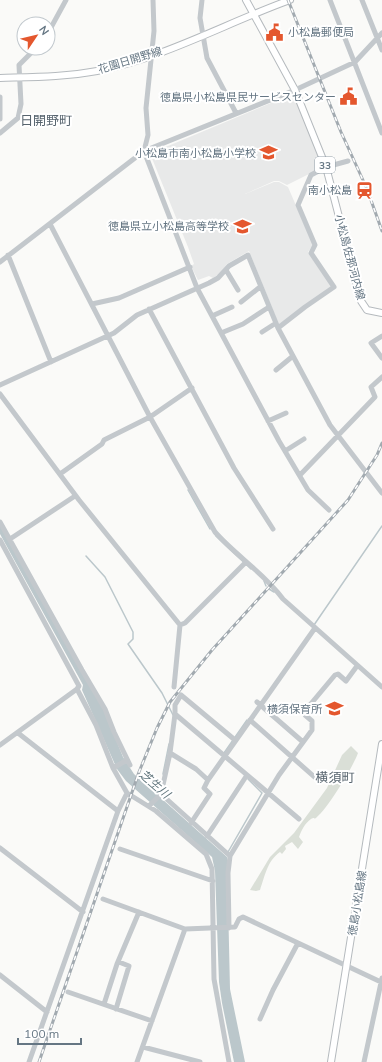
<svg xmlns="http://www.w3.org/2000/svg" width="382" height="1062" font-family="Mulish,'Noto Sans JP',sans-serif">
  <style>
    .built { fill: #e8e9e9 }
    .green { fill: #dadfd7 }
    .water { fill: #bbc7cb }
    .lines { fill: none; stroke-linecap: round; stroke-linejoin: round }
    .stream { stroke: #bbc7cb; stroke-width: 1.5 }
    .major-casing { stroke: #b5babe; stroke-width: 8 }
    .minor { stroke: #c3c8cc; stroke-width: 5 }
    .major { stroke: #fff; stroke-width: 6 }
    .rail-casing { stroke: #a2aab0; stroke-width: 3 }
    .rail { stroke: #fff; stroke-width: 1.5; stroke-dasharray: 4.5; stroke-linecap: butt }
    .labels { text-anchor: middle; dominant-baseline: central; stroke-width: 4; stroke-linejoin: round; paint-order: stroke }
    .shield { fill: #fff; stroke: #939fa8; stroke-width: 1 }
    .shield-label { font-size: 10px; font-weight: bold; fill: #657683 }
    .poi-label { font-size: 11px; fill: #657683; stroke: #fff; text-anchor: end }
    .street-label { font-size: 11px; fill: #657683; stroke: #fff }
    .water-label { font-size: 12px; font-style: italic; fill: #60757c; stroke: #fff }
    .quarter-label { font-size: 13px; fill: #57646e; stroke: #fff }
  </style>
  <rect width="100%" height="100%" fill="#fafaf8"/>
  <!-- built -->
  <path class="built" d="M290 95 293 96 303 117 323 167 287 185 279 181H274L245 194 274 182H279L288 187 313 245 308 252 310 256 332 287 279 325 249 251 227 264 219 274 213 278 209 276 198 280 191 266 194 264 188 247 151 156 156 151Z"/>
  <!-- green -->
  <path class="green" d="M351 746 358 753C353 767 328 808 317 817 313 821 316 816 311 819 305 823 301 831 299 837L303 842 298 849 292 842 285 846 286 849 282 854 280 852C267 861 265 876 260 890L256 891 250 890 270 857 294 833 327 788 342 755Z"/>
  <!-- water -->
  <path class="water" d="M0 524 104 710 123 757 134 774 227 857 230 989 245 1062H234L222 1003 219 982 215 871 212 857 126 781 117 769 82 690 83 685 0 534Z"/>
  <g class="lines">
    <!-- stream -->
    <path class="stream" d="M188 490 210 529
      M216 536 251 569
      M86 556 105 577 133 632V639L128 644 162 693 173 715
      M264 581 266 586
      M269 589 274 592
      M314 625 382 526
      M224 753 247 720
      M163 774 169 744
      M156 795 161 785
      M228 852 262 793 248 779"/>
    <defs>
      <path id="major" d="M246 0 295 90 326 167 361 301 367 310 382 313
        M0 78C32 77 65 77 97 71 164 58 226 23 290 0
        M331 1062 382 744"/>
    </defs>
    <!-- major casing -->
    <use href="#major" class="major-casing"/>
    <!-- minor -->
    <path class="minor" d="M153 0 154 31 146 108 148 135 144 151 197 288 279 441 308 490 329 510
      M202 0 200 18 207 58 236 113
      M330 0 382 133
      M362 0 382 50
      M48 33 66 0
      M0 97V119
      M0 133 18 118 21 104 19 65 36 48
      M50 224 150 417 215 532C236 556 264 573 283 599L382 687
      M8 255 51 362
      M0 262 144 151 295 90 355 62 382 33
      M226 270 238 290
      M241 302 260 287
      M92 304 119 298 190 267
      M149 309 234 468 273 529
      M212 316 232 307
      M278 328 305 307 334 287 311 253 315 245 298 205 311 175 326 167 348 161
      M262 332 276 323
      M221 333 243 324 269 307
      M382 336 371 343 382 358
      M276 370 293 356
      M0 385 114 333 137 315 209 283 218 278 229 266 248 255 278 328 330 425 382 493
      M0 394 79 500 180 625 174 687
      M268 421 286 413
      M285 451 304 439
      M60 474 102 444 104 440 150 417 192 388
      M300 475 375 397 371 387 382 377
      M0 522 82 670 105 709 114 732 130 765
      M10 539 75 496
      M0 540 79 686 77 689 96 725 113 768 127 793 156 811 206 854 212 869 214 979 229 1062
      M180 625 185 623 246 562
      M257 702 303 742
      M175 714 299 819
      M250 720 319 781
      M18 733 118 811
      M0 745 77 689
      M170 753 196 769 208 780
      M113 768 127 760
      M161 794 230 856
      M149 806 161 794 170 753 175 714V705L181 695 235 740
      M191 823 210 794 204 788 208 780 315 628
      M207 836 247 775
      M0 848 83 912
      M120 849 213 881
      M103 899 185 929 235 927 239 919 243 917 381 982
      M229 928 228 873 230 856 279 775 312 730V721L305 715 304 712 335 675 338 674 346 681 357 666
      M0 975 47 1012
      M68 992 152 1021
      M104 1004 117 964 139 912
      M116 1009 129 966 119 962
      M260 1019 273 990 298 943
      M143 1047 200 1062
      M29 1062 118 811 127 793
      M137 1062 185 929
      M364 1062 382 978"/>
    <!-- major -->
    <use href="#major" class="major"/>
    <defs>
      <path id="rail" d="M288 0 341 132 367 189 382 231
        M39 1062 139 772 157 728 170 702 212 650 348 500 377 455 382 443"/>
    </defs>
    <!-- rail casing -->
    <use href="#rail" class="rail-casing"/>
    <!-- rail -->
    <use href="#rail" class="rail"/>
  </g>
  <!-- icons -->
  <defs>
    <symbol id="civic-bare" viewBox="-9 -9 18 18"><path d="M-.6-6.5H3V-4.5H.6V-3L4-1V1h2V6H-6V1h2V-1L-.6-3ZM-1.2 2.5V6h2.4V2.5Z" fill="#e4572e" stroke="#fff" stroke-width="2.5" paint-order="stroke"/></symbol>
    <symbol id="school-bare" viewBox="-9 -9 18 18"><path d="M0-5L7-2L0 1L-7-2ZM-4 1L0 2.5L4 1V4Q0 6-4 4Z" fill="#e4572e" stroke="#fff" stroke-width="2.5" paint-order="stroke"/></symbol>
    <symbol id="station-bare" viewBox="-9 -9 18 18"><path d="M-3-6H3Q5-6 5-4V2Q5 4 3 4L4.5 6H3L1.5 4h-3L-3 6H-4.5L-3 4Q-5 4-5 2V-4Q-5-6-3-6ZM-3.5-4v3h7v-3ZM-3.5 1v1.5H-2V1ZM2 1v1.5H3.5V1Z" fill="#e4572e" stroke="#fff" stroke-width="2.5" paint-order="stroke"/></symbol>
  </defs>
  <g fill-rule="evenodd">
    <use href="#civic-bare" x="262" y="20" width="25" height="25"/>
    <use href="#civic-bare" x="336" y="84" width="25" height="25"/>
    <use href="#school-bare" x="256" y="140" width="25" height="25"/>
    <use href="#station-bare" x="352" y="178" width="25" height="25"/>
    <use href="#school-bare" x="230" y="214" width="25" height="25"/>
    <use href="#school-bare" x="322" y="696" width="25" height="25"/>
  </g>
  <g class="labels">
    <!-- shield labels -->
    <rect class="shield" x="315" y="157" width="20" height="16" rx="3"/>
    <g class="shield-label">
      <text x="325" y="165">33</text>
    </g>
    <!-- poi labels -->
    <g class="poi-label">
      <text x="288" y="32" text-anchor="start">小松島郵便局</text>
      <text x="336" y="97">徳島県小松島県民サービスセンター</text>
      <text x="256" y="153">小松島市南小松島小学校</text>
      <text x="352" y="190">南小松島</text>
      <text x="229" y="226">徳島県立小松島高等学校</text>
      <text x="322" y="709">横須保育所</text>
    </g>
    <!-- street labels -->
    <g class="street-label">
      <text transform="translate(130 60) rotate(-17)">花園日開野線</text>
      <text transform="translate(350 257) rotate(75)">小松島佐那河内線</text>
      <text transform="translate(357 903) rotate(-81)">徳島小松島線</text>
    </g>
    <!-- water labels -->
    <g class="water-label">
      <text transform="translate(155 784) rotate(41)">芝生川</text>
    </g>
    <!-- quarter labels -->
    <g class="quarter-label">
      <text x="46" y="120">日開野町</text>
      <text x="335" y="777">横須町</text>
    </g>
  </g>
  <!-- north arrow -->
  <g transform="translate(36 36) rotate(55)"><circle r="19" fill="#ffffff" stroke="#c1c8cd"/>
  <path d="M0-3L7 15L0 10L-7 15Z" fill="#e4572e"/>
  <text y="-6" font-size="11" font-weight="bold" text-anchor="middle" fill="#657683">N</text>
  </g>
  <!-- scale -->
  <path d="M18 1038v6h63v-6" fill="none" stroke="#657683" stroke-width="2"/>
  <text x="24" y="1038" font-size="12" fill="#657683" stroke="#ffffff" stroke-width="3" paint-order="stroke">100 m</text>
</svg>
